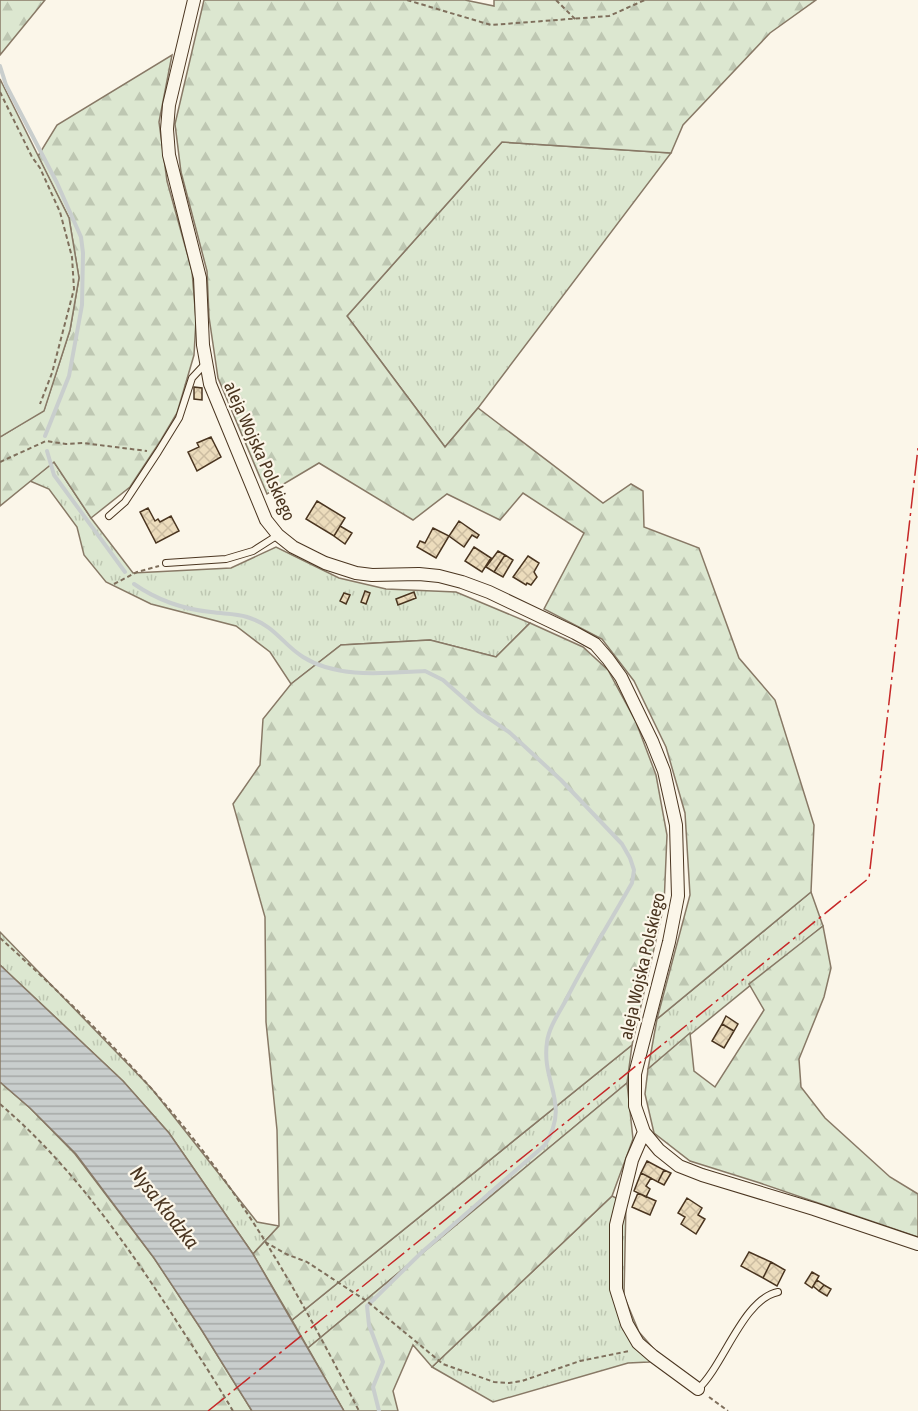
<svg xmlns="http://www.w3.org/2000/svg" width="918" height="1411" font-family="'Asap Condensed',sans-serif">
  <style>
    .grass { fill: url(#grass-tufts); stroke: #887966; stroke-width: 1.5 }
    .forest { fill: url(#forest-firs); stroke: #887966; stroke-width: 1.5 }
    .garden { fill: #dce7d0; stroke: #887966; stroke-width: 1.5 }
    .water { fill: url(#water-rules); stroke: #887966; stroke-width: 1.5 }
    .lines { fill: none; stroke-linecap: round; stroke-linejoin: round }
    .stream { stroke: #c9cecd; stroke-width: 4 }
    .building { fill: url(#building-cross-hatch); stroke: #4a3520; stroke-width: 1.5 }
    .lane-casing { stroke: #4a3520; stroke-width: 8 }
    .street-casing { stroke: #4a3520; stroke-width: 14 }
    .path { stroke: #7f6f5c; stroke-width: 2; stroke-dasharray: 4.5 3; stroke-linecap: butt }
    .lane { stroke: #fbf6e9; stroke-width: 6 }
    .street { stroke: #fbf6e9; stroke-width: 12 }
    .power { stroke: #c62828; stroke-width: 1.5; stroke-dasharray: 21 4.5 3 4.5; stroke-linecap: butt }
    .labels { text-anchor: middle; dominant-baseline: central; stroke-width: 4.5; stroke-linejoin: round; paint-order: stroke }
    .street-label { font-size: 18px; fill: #4a3520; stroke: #fbf6e9 }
    .water-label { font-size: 20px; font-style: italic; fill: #4a3520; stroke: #fbf6e9 }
  </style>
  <defs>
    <pattern id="grass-tufts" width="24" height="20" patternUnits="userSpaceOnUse" patternTransform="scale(1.5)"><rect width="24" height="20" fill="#dce7d0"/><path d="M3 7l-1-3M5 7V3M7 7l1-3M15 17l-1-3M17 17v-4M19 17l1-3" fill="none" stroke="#bec7b2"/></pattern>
    <pattern id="forest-firs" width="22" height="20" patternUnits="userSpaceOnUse" patternTransform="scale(1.5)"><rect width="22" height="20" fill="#dce7d0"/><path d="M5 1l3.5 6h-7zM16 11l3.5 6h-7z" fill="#bec7b2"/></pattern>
    <pattern id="water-rules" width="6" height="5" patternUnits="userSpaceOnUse" patternTransform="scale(1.5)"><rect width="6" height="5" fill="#c9cecd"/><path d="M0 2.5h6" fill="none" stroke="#a5a8a6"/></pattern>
    <pattern id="building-cross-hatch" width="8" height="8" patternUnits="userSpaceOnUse" patternTransform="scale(1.5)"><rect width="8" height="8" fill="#ecdcbc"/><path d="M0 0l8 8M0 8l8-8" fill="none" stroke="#ccbda1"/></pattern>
  </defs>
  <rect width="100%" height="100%" fill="#fbf6e9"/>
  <!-- grass -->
  <path class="grass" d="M502 142 671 153 478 408 445 447 347 316Z
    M54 462 91 518 133 573 231 568 276 547 339 578 386 589 456 592 530 623 496 657 430 640 341 645 291 684 270 652 236 626 151 604 106 582 84 555 77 527 49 489 30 481Z
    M811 892 823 926 648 1069 657 1019Z
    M0 932 152 1089 257 1222 279 1226 253 1254 169 1133 123 1081 0 965Z
    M632 1045 627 1083 308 1348 292 1320Z
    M612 1196 626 1203 624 1296 639 1332 660 1356 649 1362 628 1363 493 1402 432 1367Z"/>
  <!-- forest -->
  <path class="forest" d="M0 0H45L0 55Z
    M204 0H465L494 6V0H816L770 33 683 125 671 153 502 142 347 316 445 447 478 408 603 503 631 484 643 491 644 527 699 548 739 658 775 700 814 825 811 892 657 1019 690 895 685 813 666 747 634 681 602 639 544 609 584 533 523 493 500 520 447 494 413 520 319 463 267 494 218 378 209 317 207 271 181 172 175 124Z
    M172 55 159 122 167 181 192 271 196 320 194 355 177 413 161 440 130 487 91 518 54 462 0 506V437L44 410 70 330 79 278 69 218 38 156 57 125Z
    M530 623 583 647 608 670 636 722 656 775 667 835 664 905 632 1045 292 1320 253 1254 279 1226 277 1130 266 1022 265 917 233 804 260 765 263 719 291 684 341 645 430 640 496 657Z
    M823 926 831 968 824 997 799 1059 801 1087 825 1118 890 1177 918 1194V1237L760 1183 690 1161 654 1133 645 1094 648 1069 690 1033 694 1071 715 1087 764 1010 749 984Z
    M0 1082 30 1108 75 1154 154 1258 201 1329 252 1411H0Z
    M627 1083 633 1139 612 1196 432 1367 413 1345 393 1391 398 1411H344L308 1348Z"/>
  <!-- garden -->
  <path class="garden" d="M0 79 69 218 79 278 70 330 44 411 0 437Z"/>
  <!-- water -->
  <path class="water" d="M0 965 123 1081 169 1133 253 1254 344 1411H252L201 1329 154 1258 76 1154 30 1108 0 1082Z"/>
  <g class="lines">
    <!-- stream -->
    <path class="stream" d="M0 66 6 85 57 183 81 237 83 253 82 305 69 376 45 436
      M47 451 54 475 125 572
      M134 584C157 600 182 609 211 612 223 614 235 613 247 617 276 626 281 643 303 657 338 679 385 673 425 671L443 680 478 711 509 732 561 780 622 844 630 858 634 870 632 883C610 922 586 960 566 1000 559 1013 549 1027 547 1042 541 1083 571 1103 545 1145L421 1253 367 1306 369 1325 383 1362 373 1387 379 1411"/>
  </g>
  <!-- building -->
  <path class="building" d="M194 387 202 388V400L194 399Z
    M211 437 221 457 197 471 188 452 199 447 197 443Z
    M317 501 345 518 334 536 306 519Z
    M148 508 155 521 158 519 160 522 171 516 179 531 156 543 140 512Z
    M459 521 479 535 477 538 472 535 464 547 449 536Z
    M340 526 352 533 345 544 334 536Z
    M433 528 449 536 436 558 417 547 420 541 425 543Z
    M474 547 491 558 482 572 465 561Z
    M498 551 505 555 494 572 486 567Z
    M505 555 513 560 503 577 494 572Z
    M528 556 539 563 534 572 537 577 531 585 527 583 526 585 513 577Z
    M365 591 370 593 366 604 361 602Z
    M414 592 416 598 398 605 396 599Z
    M344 593 350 595 346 604 340 601Z
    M726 1016 738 1024 734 1031 722 1024Z
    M722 1024 734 1031 724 1048 712 1041Z
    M647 1161 664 1170 658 1182 641 1173Z
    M664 1170 671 1173 664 1185 658 1182Z
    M641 1173 651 1178 646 1186 650 1189 646 1197 634 1191Z
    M638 1193 656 1201 650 1215 632 1207Z
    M687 1198 702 1208 698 1215 705 1219 696 1234 681 1224 685 1217 678 1213Z
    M749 1252 771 1262 763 1278 741 1266Z
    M771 1262 785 1270 777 1286 763 1278Z
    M812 1272 819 1276 812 1288 805 1283Z
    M817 1280 824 1285 819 1291 813 1286Z
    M824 1285 831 1289 827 1296 819 1291Z"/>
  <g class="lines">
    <defs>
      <path id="lane" d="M109 516 125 502 158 452 179 418 192 378 206 363
        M166 563 226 559 253 551 278 535
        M698 1389C724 1365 743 1299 778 1292"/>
      <path id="street" d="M194 0 169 105 167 129 169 155 200 278 203 345 210 384 266 520 278 535 293 547 325 563 356 573 372 575 419 574 439 576 462 582 489 592 575 633 595 644 608 659 621 677 652 741 664 771 676 825 678 896 669 942 635 1074V1106L644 1132 659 1150 679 1166 702 1175 814 1209 918 1244
        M644 1132 632 1160 616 1225V1289L627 1324 638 1343 653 1356 698 1389"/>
    </defs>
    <!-- lane casing -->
    <use href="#lane" class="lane-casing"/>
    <!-- street casing -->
    <use href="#street" class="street-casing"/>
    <!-- path -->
    <path class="path" d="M407 0 491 25 609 16 645 0
      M556 0 575 19
      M0 92 32 157 40 168 60 212 72 257 74 289 52 373 40 404
      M0 462 46 441 66 444 83 443 147 451
      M114 584 137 572 159 566
      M0 938C78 1008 153 1083 215 1167 271 1243 316 1327 359 1411
      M0 1104C68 1162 121 1236 170 1311 191 1344 213 1377 233 1411
      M265 1242 286 1254 307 1262 368 1302 443 1364 494 1382 509 1383 522 1381 580 1361 629 1351
      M709 1397 728 1411"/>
    <!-- lane -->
    <use href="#lane" class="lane"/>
    <!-- street -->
    <use href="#street" class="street"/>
    <!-- power -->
    <path class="power" d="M208 1411 869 878 918 448"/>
  </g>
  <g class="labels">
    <!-- street labels -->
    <g class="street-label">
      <text transform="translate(260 451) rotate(66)">aleja Wojska Polskiego</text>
      <text transform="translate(642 966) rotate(-77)">aleja Wojska Polskiego</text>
    </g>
    <!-- water labels -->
    <g class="water-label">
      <text transform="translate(165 1207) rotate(52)">Nysa Kłodzka</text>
    </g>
  </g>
</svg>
